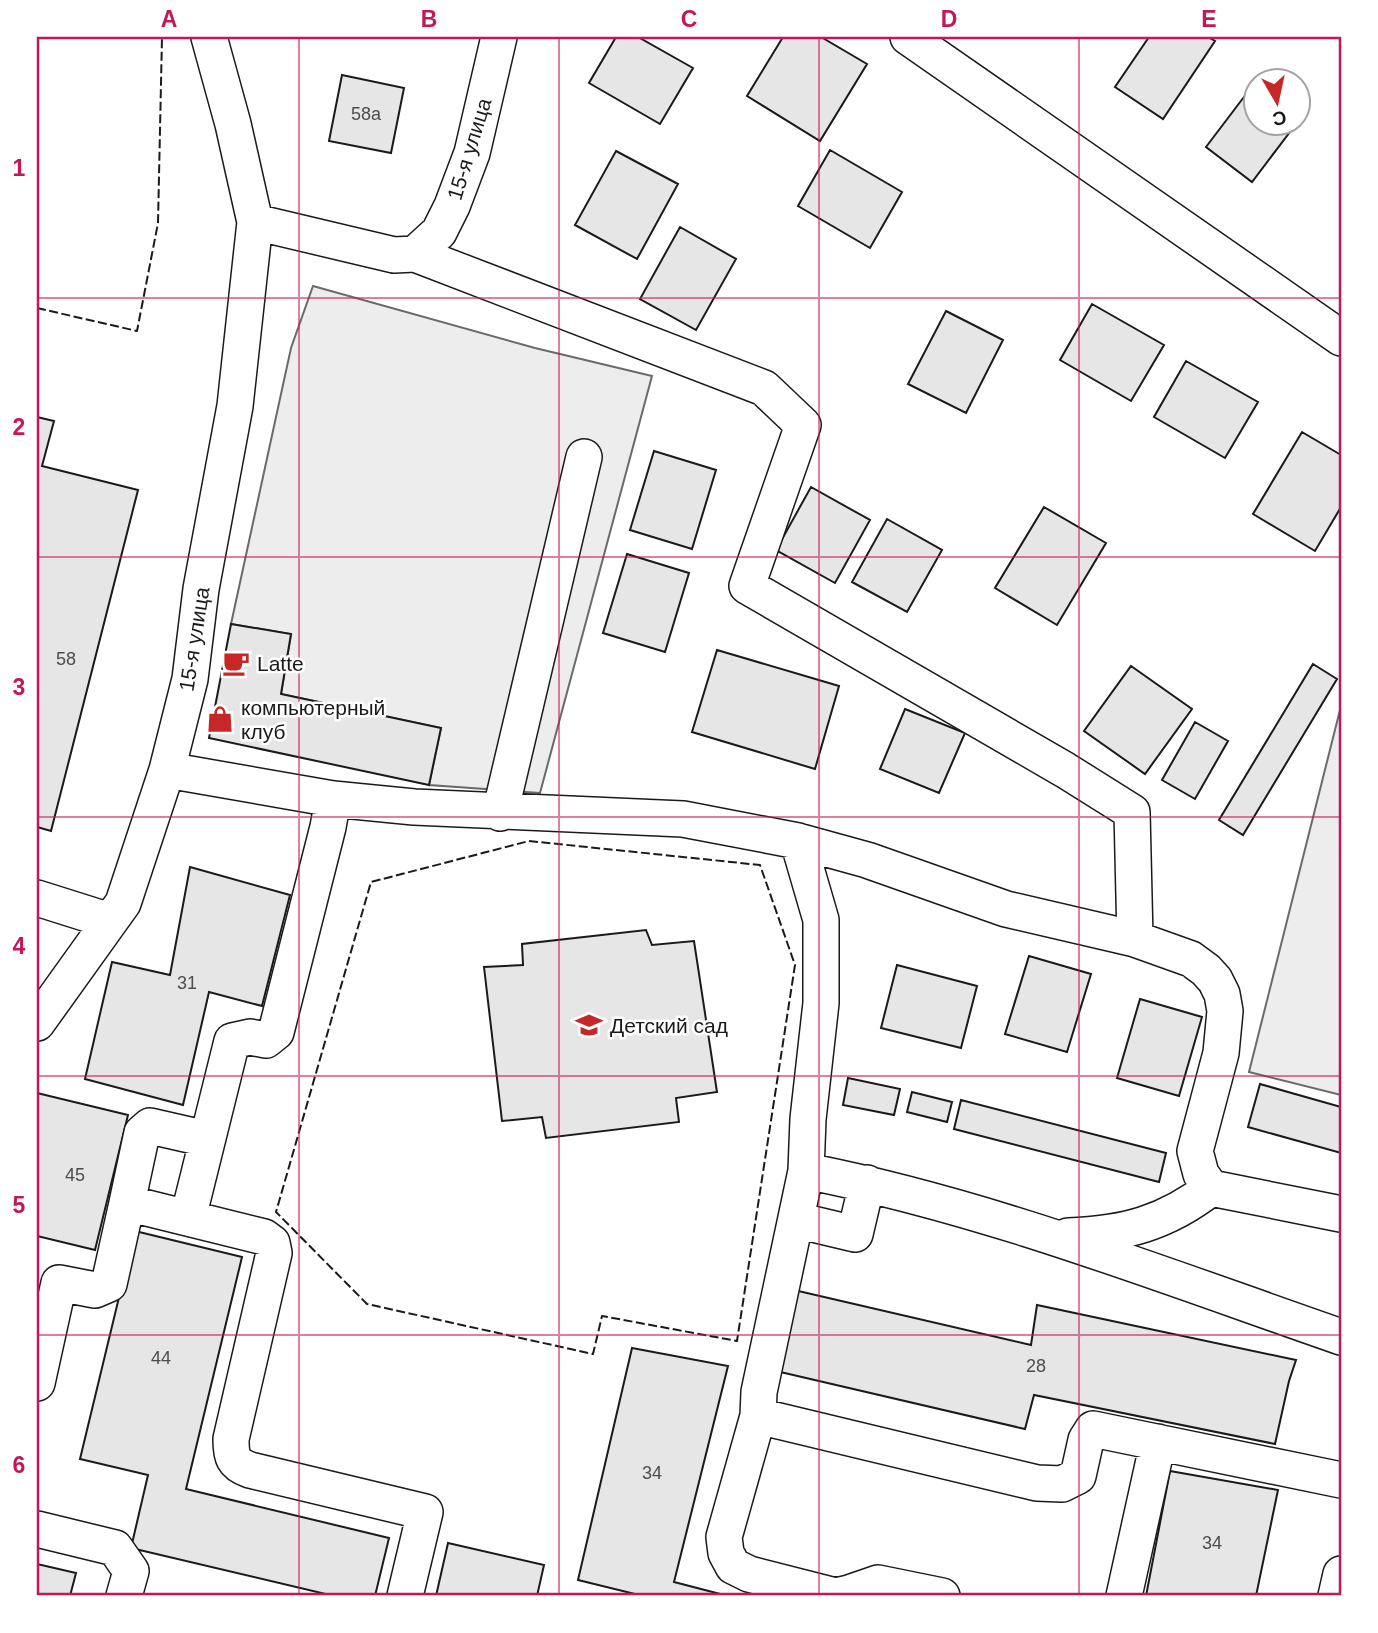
<svg xmlns="http://www.w3.org/2000/svg" width="1378" height="1633" font-family="Helvetica,sans-serif">
  <style>
    .parking { fill: #ededed; stroke: #6a6a6a; stroke-width: 2 }
    .building { fill: #e6e6e6; stroke: #1a1a1a; stroke-width: 2 }
    .lines { fill: none; stroke-linecap: round; stroke-linejoin: round }
    .minor-casing { stroke: #1a1a1a; stroke-width: 38 }
    .minor { stroke: #fff; stroke-width: 35 }
    .fence { stroke: #1a1a1a; stroke-width: 2; stroke-dasharray: 9 3.5; stroke-linecap: butt }
    .grid { fill: none; stroke: #c2185b; stroke-width: 2; stroke-opacity: 0.55 }
    .labels { text-anchor: middle; dominant-baseline: central; stroke-width: 5; stroke-linejoin: round; paint-order: stroke }
    .number-label { font-size: 18px; fill: #4d4d4d }
    .street-label { font-size: 21px; fill: #1a1a1a; stroke: #fff }
    .poi-label { font-size: 21px; fill: #1a1a1a; stroke: #fff; text-anchor: start }
    .neatline { fill: none; stroke: #c2185b; stroke-width: 2.5 }
    .grid-label { font-size: 23px; text-anchor: middle; font-weight: bold; fill: #c2185b }
  </style>
  <rect width="100%" height="100%" fill="#fff"/>
  <!-- parking -->
  <path class="parking" d="M313 286 535 348 652 376 540 793 429 785 441 728 281 694 291 634 231 624 291 348Z
    M1341 706V1095L1249 1072Z"/>
  <!-- building -->
  <path class="building" d="M616 37H638L693 68 660 124 589 83Z
    M783 37H821L867 64 820 141 747 96Z
    M1149 37H1208L1215 41 1163 119 1115 87Z
    M342 75 404 88 391 153 329 141Z
    M1250 89 1256 93V122L1296 124 1252 182 1206 147Z
    M830 150 902 192 870 248 798 206Z
    M616 151 678 184 637 259 575 225Z
    M680 227 736 259 696 330 640 299Z
    M1092 304 1164 345 1131 401 1060 360Z
    M946 311 1003 340 966 413 908 384Z
    M1186 361 1258 402 1225 458 1154 417Z
    M37 417 54 421 42 466 138 490 51 831 37 827Z
    M1302 432 1341 455V507L1315 551 1253 514Z
    M654 451 716 470 692 549 630 530Z
    M811 487 870 520 835 583 776 550Z
    M1044 507 1106 543 1057 625 995 588Z
    M887 519 942 550 907 612 852 582Z
    M627 554 689 573 665 652 603 633Z
    M231 624 291 634 281 694 441 728 429 785 209 738Z
    M717 650 839 686 815 769 692 732Z
    M1313 664 1337 679 1243 835 1219 820Z
    M1131 666 1192 709 1145 774 1084 731Z
    M905 709 965 733 939 793 880 769Z
    M1195 722 1228 741 1195 799 1162 780Z
    M190 867 290 895 262 1006 209 992 183 1105 85 1079 112 962 170 975Z
    M646 930 652 945 694 941 717 1092 676 1098 679 1122 546 1138 542 1117 502 1121 484 967 523 965 522 944Z
    M1029 956 1091 974 1067 1052 1005 1034Z
    M897 965 977 986 961 1048 881 1028Z
    M1140 999 1202 1017 1179 1096 1117 1078Z
    M848 1078 900 1089 894 1115 843 1105Z
    M1260 1084 1341 1107V1153L1248 1127Z
    M912 1092 952 1102 947 1122 907 1112Z
    M37 1093 128 1115 95 1250 37 1236Z
    M961 1100 1166 1153 1159 1182 954 1129Z
    M135 1231 242 1257 186 1489 389 1538 375 1596H334L131 1548 148 1475 80 1459Z
    M794 1290 1031 1345 1037 1305 1296 1360 1289 1381 1275 1444 1034 1395 1025 1429 776 1371Z
    M632 1348 728 1366 674 1582 728 1596H643L578 1580Z
    M1170 1471 1278 1490 1256 1596H1146Z
    M448 1543 544 1565 537 1596H436Z
    M37 1564 76 1573 70 1596H37Z"/>
  <g class="lines">
    <defs>
      <path id="minor" d="M908 37 1341 338
        M255 222 394 255 415 254 439 232 452 206 472 153 499 37
        M415 254 764 388 803 425 747 586 1065 770 1132 812 1135 939
        M167 770 333 799 414 807 683 819 798 841 867 860 1006 909 1135 939 1191 959 1206 970 1215 980 1222 994 1225 1011 1221 1053 1195 1151 1201 1174 1211 1188 1341 1214
        M500 813 584 457
        M798 841 821 920V1003L808 1119 806 1171 759 1392 758 1416 724 1537 726 1553 733 1566 749 1574 835 1596 849 1593 878 1583 942 1596
        M37 898 110 921
        M37 1023 123 903 167 770 190 679 201 589 235 406 255 222 233 124 209 37
        M806 1171C989 1207 1165 1276 1341 1337
        M127 1203 142 1133 150 1126 207 1139
        M188 1218 232 1041 250 1037 266 1040 276 1032 328 827 333 799
        M796 1220 855 1234 867 1183
        M1068 1236C1125 1234 1166 1223 1211 1188
        M37 1383 59 1283 95 1290 109 1284 127 1203 264 1237 272 1243 274 1253 231 1439C231 1457 233 1464 250 1470L425 1512 405 1596
        M758 1416 1037 1483 1062 1484 1078 1476 1086 1440 1093 1429 1341 1480
        M37 1529 115 1548 131 1571 124 1596
        M1124 1596 1158 1442
        M1336 1596 1341 1574"/>
    </defs>
    <!-- minor casing -->
    <use href="#minor" class="minor-casing"/>
    <!-- minor -->
    <use href="#minor" class="minor"/>
    <!-- fence -->
    <path class="fence" d="M37 308 137 331 158 223 162 37
      M529 841 760 865 795 965 737 1341 602 1316 593 1354 367 1304 276 1212 371 882Z"/>
  </g>
  <!-- grid -->
  <path class="grid" d="M299 37V1596M559 37V1596M819 37V1596M1079 37V1596M37 298H1341M37 557H1341M37 817H1341M37 1076H1341M37 1335H1341"/>
  <!-- icons -->
  <defs>
    <symbol id="cafe-bare" viewBox="-9 -9 18 18"><path d="M-5.5-4.5H6V0H3Q3 3.5 0 3.5H-2.5Q-5.5 3.5-5.5 0ZM3-3.2v2h1.7v-2ZM-6 4.5H4V6H-6Z" fill="#c62828" stroke="#fff" stroke-width="2.5" paint-order="stroke"/></symbol>
    <symbol id="shop-bare" viewBox="-9 -9 18 18"><path d="M-5-2.5h2.3a2.7 3.5 0 0 1 5.4 0H5L5.5 6h-11ZM-1.5-2.5h3a1.5 2.3 0 0 0-3 0Z" fill="#c62828" stroke="#fff" stroke-width="2.5" paint-order="stroke"/></symbol>
    <symbol id="school-bare" viewBox="-9 -9 18 18"><path d="M0-5L7-2L0 1L-7-2ZM-4 1L0 2.5L4 1V4Q0 6-4 4Z" fill="#c62828" stroke="#fff" stroke-width="2.5" paint-order="stroke"/></symbol>
  </defs>
  <g fill-rule="evenodd">
    <use href="#cafe-bare" x="217" y="644" width="38" height="38"/>
    <use href="#shop-bare" x="201" y="700" width="38" height="38"/>
    <use href="#school-bare" x="570" y="1006" width="38" height="38"/>
  </g>
  <g class="labels">
    <!-- number labels -->
    <g class="number-label">
      <text x="366" y="114">58а</text>
      <text x="66" y="659">58</text>
      <text x="187" y="983">31</text>
      <text x="75" y="1175">45</text>
      <text x="161" y="1358">44</text>
      <text x="1036" y="1366">28</text>
      <text x="652" y="1473">34</text>
      <text x="1212" y="1543">34</text>
    </g>
    <!-- street labels -->
    <g class="street-label">
      <text transform="translate(469 149) rotate(-73)">15-я улица</text>
      <text transform="translate(194 639) rotate(-81)">15-я улица</text>
    </g>
    <!-- poi labels -->
    <g class="poi-label">
      <text x="257" y="663">Latte</text>
      <text x="241" y="707">компьютерный<tspan x="241" dy="24">клуб</tspan></text>
      <text x="610" y="1025">Детский сад</text>
    </g>
  </g>
  <!-- border -->
  <rect width="1378" height="1633" fill="none" stroke="#ffffff" stroke-width="77"/>
  <!-- north arrow -->
  <g transform="translate(1277 102) rotate(171)"><circle r="33" fill="#ffffff" stroke="#a3a3a3" stroke-width="2"/>
  <path d="M0-5L12 26L0 18L-12 26Z" fill="#c62828"/>
  <text y="-10" font-size="19" font-weight="bold" text-anchor="middle" fill="#1a1a1a">С</text>
  </g>
  <rect x="38" y="38" width="1302" height="1556" class="neatline"/>
  <g class="grid-label">
    <text x="169" y="27">A</text>
    <text x="429" y="27">B</text>
    <text x="689" y="27">C</text>
    <text x="949" y="27">D</text>
    <text x="1209" y="27">E</text>
    <text x="19" y="176">1</text>
    <text x="19" y="435">2</text>
    <text x="19" y="695">3</text>
    <text x="19" y="954">4</text>
    <text x="19" y="1213">5</text>
    <text x="19" y="1473">6</text>
  </g>
</svg>
